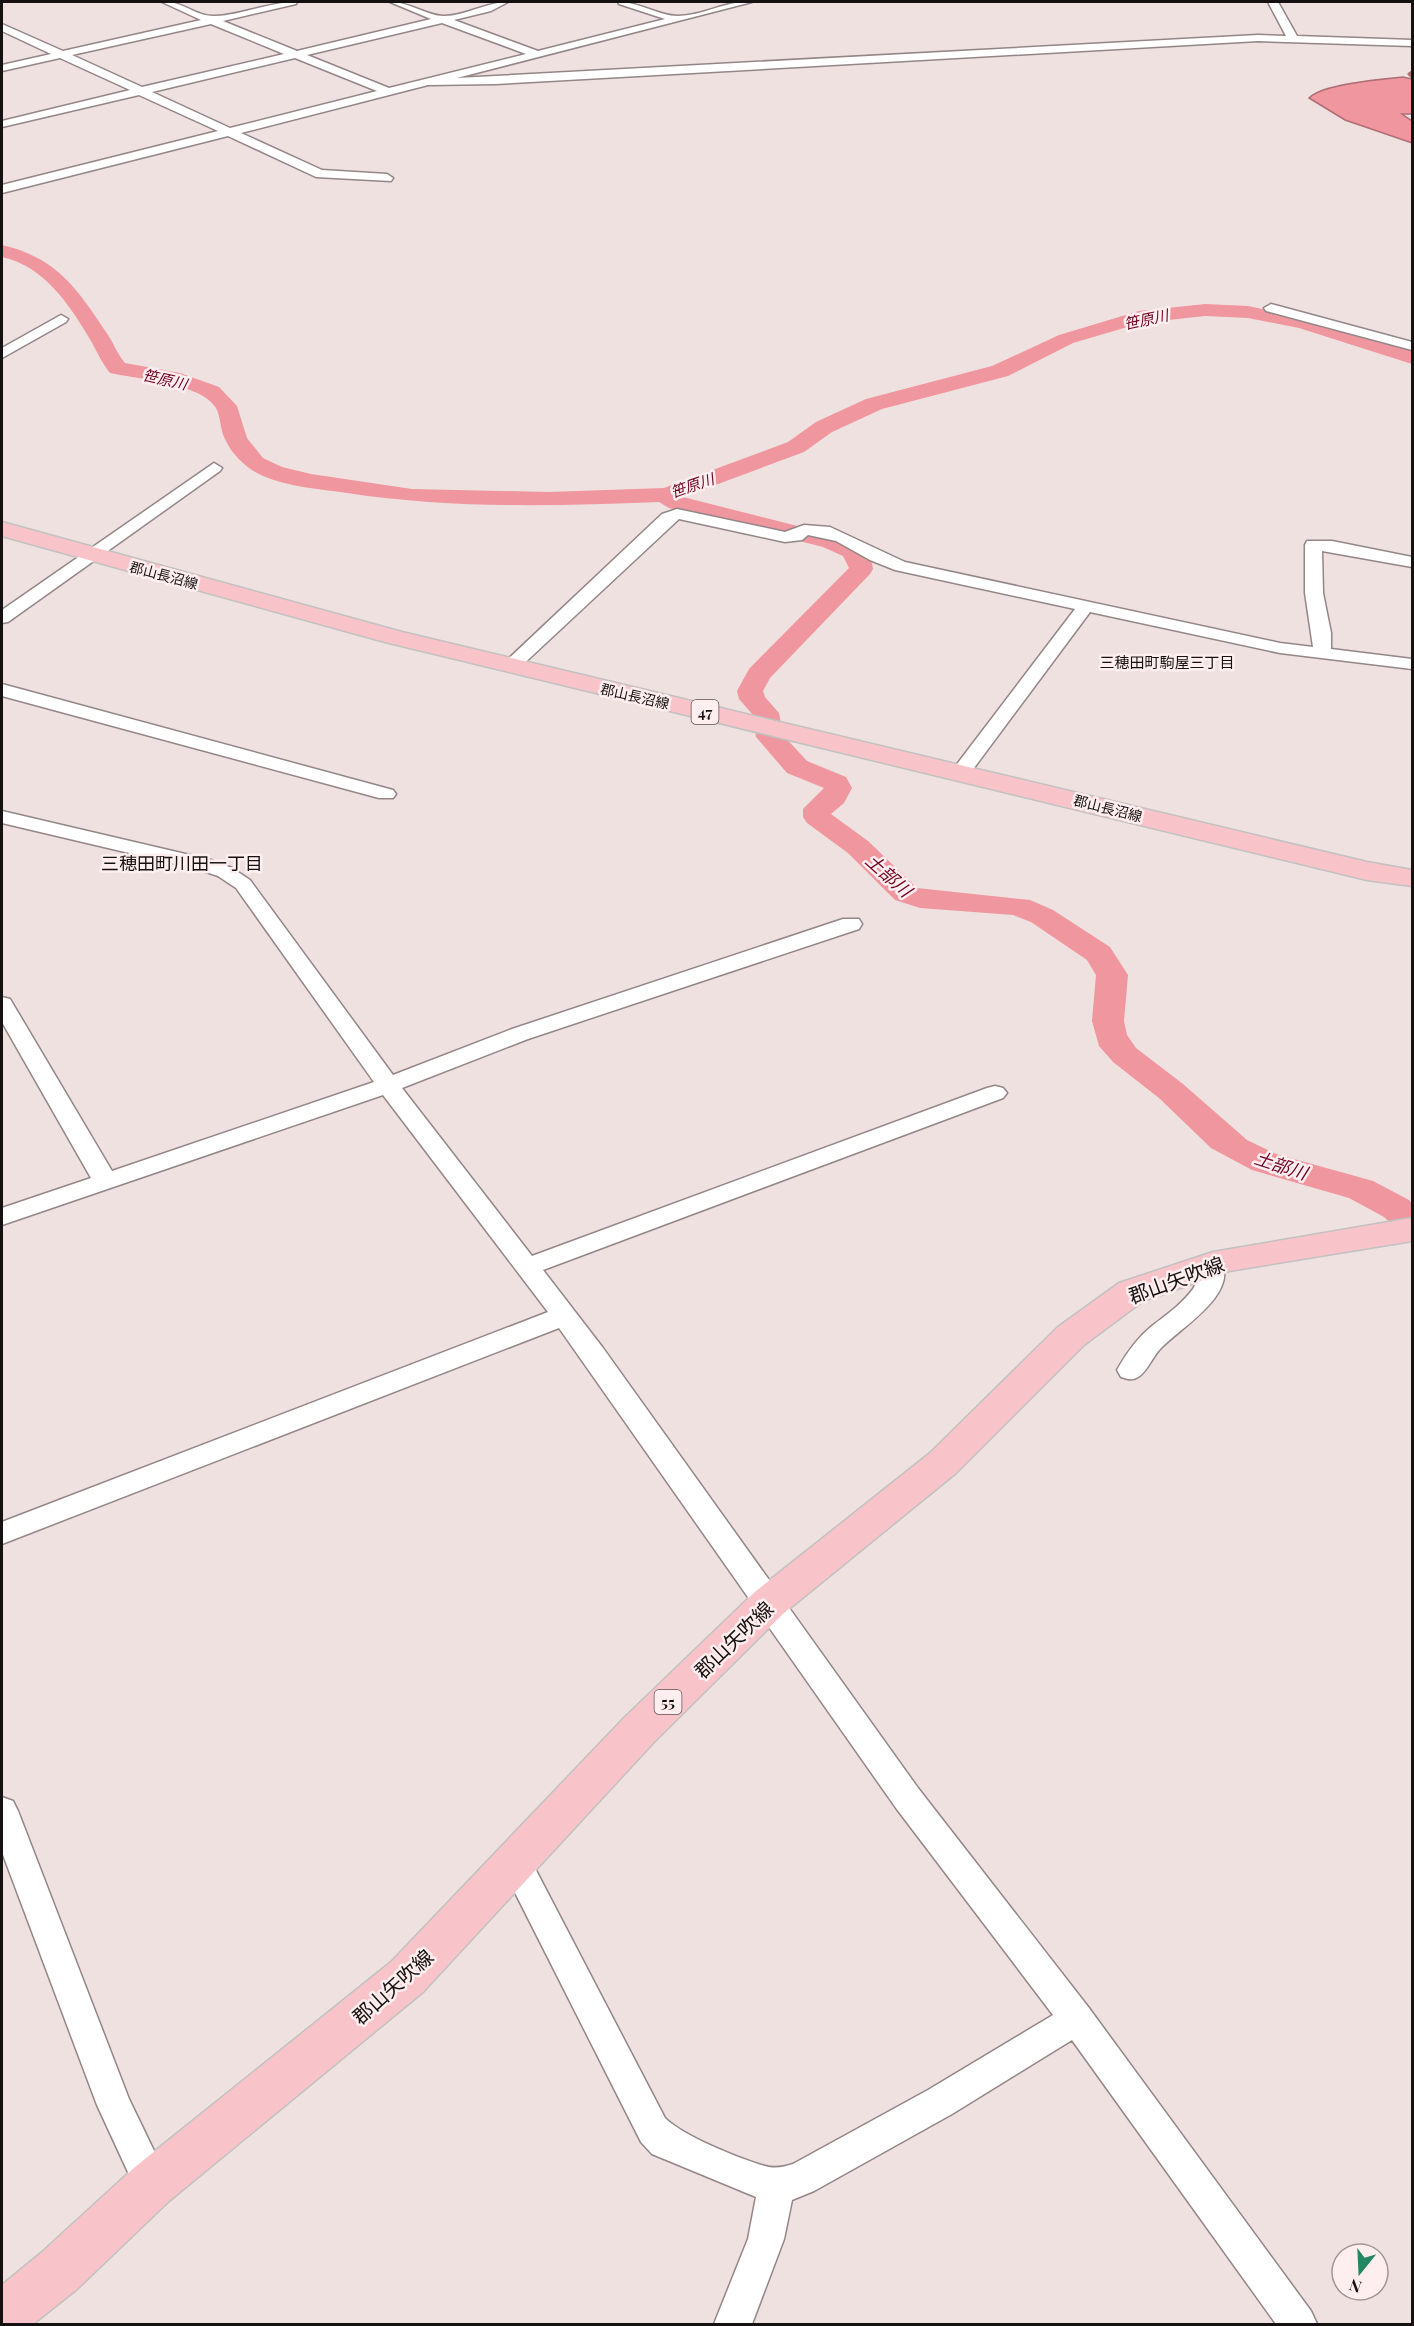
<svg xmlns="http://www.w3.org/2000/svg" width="1414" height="2326" font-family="'Playfair Display','Noto Sans JP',serif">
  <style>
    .water { fill: #ef969e; stroke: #ae6e74; stroke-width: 1.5 }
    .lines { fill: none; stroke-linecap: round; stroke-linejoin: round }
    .stream { stroke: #ae6e74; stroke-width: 3 }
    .river { fill: #ef969e; fill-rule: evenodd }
    .street-casing { stroke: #948687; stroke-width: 3 }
    .primary-casing { stroke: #c2c1c1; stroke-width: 3 }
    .street { fill: #fff; fill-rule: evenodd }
    .primary { fill: #f9c4c9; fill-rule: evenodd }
    .labels { text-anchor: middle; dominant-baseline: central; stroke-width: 5; stroke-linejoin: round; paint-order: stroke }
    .far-street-label { font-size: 14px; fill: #161111; stroke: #feeeef }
    .far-water-label { font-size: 15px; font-style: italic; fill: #700224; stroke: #feeeef }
    .far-neighbourhood-label { font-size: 15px; fill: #161111; stroke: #feeeef }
    .shield { fill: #feeeef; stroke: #5c5354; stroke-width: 1.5 }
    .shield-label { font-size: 15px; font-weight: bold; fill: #161111 }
    .neighbourhood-label { font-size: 18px; fill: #161111; stroke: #feeeef }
    .water-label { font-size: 18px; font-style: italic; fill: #700224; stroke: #feeeef }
    .near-street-label { font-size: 20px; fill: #161111; stroke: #feeeef }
  </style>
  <rect width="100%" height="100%" fill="#f0e1e1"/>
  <!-- water -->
  <path class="water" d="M1403 77 1412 79V114H1402L1412 121V143L1345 120 1309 98C1321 84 1383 79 1403 77Z"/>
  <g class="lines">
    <!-- stream -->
    <path class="stream" d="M1412 72 1409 74 1412 77"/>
    <!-- river -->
    <path class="river" d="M2 245C58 258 78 290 108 335 114 344 118 355 125 363L180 373 219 387 237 406 247 438 263 458 282 467 311 474 412 489 549 492 664 488 788 442 816 422 866 399 992 366 1059 335 1139 311 1205 304 1248 306 1310 319 1412 351V364L1299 328 1248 318 1205 316 1141 323 1073 343 1008 376 882 409 832 432 804 452 683 497 841 537C857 543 871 550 873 569L870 574 770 678 763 691 765 697 779 713 783 735 807 761 846 777 852 788 844 803 831 814 868 841 917 888 1030 900 1053 910 1110 947 1128 975 1124 1021 1127 1035 1136 1048 1183 1084 1247 1140 1276 1154 1373 1181 1409 1200 1412 1204V1235L1399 1231 1384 1217 1349 1198 1252 1170 1211 1148 1159 1098 1113 1062 1099 1046 1092 1021 1096 975 1087 960 1031 922 1013 915 920 908 895 900 848 853 807 823 803 817V809L824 788 787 773 756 737 753 715 739 699 737 691 749 669 849 568 843 556 823 547 669 508 659 502C554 506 451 509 347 493 320 489 289 487 263 476 247 469 232 455 225 439 220 430 221 417 216 408 201 383 137 379 110 373 102 363 97 352 91 341 70 305 44 266 2 257Z"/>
    <defs>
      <path id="street" d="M162 2C181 0 196 17 215 16 242 15 268 2 297 2L296 4 223 21 297 51 431 19 390 2C410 2 427 16 444 16 466 16 486 2 508 2L491 11 454 20 538 51 665 19 619 4 618 2C640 2 659 16 678 16 703 16 727 0 752 2L457 78 1258 35 1286 36 1268 2H1278L1297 36 1412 40V46L1258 41 496 84 428 85 241 133 322 170 387 174 393 178 391 181 316 177 228 136 2 193V185L218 131 139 95 2 127V121L130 90 60 58 2 71V65L51 54 2 31V24L63 51 201 20ZM442 23 526 54 389 88 307 55ZM211 24 284 54 142 87 72 55ZM295 58 377 91 230 128 152 92Z
        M1271 304 1412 342V350L1266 311 1264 308Z
        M61 315 68 319 66 322 2 358V348Z
        M214 463 222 468 220 471 8 622 2 623V610Z
        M677 509 785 532 804 525 830 527 905 562 1280 643 1313 647 1305 593V545L1307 541H1332L1412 557V567L1322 551 1323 593 1331 633V649L1412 659V669L1280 653 1090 612 968 776 961 778 951 772 1075 609 895 570 870 560 836 541 808 535 802 540 785 542 679 519 517 670H505L502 666 505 662 662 514Z
        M2 684 393 790 396 794 393 798H379L2 696Z
        M2 811 211 860 232 868 250 880 393 1075 512 1029 843 919H859L862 924 859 929 528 1039 402 1088 532 1256 987 1088 995 1086 1003 1088 1007 1093 1003 1098 543 1270 603 1348 918 1788 1089 2008 1311 2311 1317 2324H1276L1072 2040 952 2114 814 2191 792 2200 784 2239 752 2324H714L748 2239 756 2197 652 2154 641 2142 500 1863 505 1853 516 1849 527 1853 665 2118C683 2136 740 2159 765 2166 775 2169 784 2167 793 2164L928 2090 1053 2015 896 1808 559 1328 2 1544V1522L548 1312 383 1095 2 1225V1208L91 1178 2 1022V997L10 999 13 1004 112 1171 374 1082 236 888 218 876 197 869 2 823Z
        M1211 1256 1220 1259C1241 1293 1180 1328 1161 1348 1153 1356 1147 1372 1138 1377 1132 1381 1127 1379 1121 1377L1117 1370C1126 1354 1137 1338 1152 1326 1166 1315 1182 1304 1193 1289 1200 1279 1196 1269 1202 1259Z
        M2 1797 13 1801 18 1811 129 2099 170 2184 165 2196 152 2202 139 2196 97 2105 2 1852Z"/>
      <path id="primary" d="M2 522 402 632 511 658 1367 862 1412 870V886L1367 880 385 642 2 536Z
        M1412 1218V1241L1229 1271 1143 1301 1084 1345 956 1473 784 1613 654 1742 423 1992 169 2201 77 2289 33 2324H2V2285L41 2253 135 2167 391 1962 624 1718 756 1591 930 1453 1058 1327 1119 1283 1213 1252Z"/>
    </defs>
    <!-- street casing -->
    <use href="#street" class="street-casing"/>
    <!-- primary casing -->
    <use href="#primary" class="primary-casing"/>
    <!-- street -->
    <use href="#street" class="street"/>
    <!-- primary -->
    <use href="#primary" class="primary"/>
  </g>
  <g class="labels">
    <!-- far-street labels -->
    <g class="far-street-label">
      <text transform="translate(164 575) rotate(15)">郡山長沼線</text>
      <text transform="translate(635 696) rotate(13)">郡山長沼線</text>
      <text transform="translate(1108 808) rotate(14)">郡山長沼線</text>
    </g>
    <!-- far-water labels -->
    <g class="far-water-label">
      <text transform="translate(1146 319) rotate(-12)">笹原川</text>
      <text transform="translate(165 379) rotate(13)">笹原川</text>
      <text transform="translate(692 485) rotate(-19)">笹原川</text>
    </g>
    <!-- far-neighbourhood labels -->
    <g class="far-neighbourhood-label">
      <text x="1167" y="662">三穂田町駒屋三丁目</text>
    </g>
    <!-- shield labels -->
    <g class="shield">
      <rect x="691.5" y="700" width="27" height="24" rx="4.5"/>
      <rect x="654.5" y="1690" width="27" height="24" rx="4.5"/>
    </g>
    <g class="shield-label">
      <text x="705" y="712">47</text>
      <text x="668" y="1702">55</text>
    </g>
    <!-- neighbourhood labels -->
    <g class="neighbourhood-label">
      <text x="182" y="863">三穂田町川田一丁目</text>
    </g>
    <!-- water labels -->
    <g class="water-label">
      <text transform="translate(889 875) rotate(42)">土部川</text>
      <text transform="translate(1281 1165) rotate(18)">土部川</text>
    </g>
    <!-- near-street labels -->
    <g class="near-street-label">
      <text transform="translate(1176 1279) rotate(-20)">郡山矢吹線</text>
      <text transform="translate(733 1639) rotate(-44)">郡山矢吹線</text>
      <text transform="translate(392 1986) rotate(-42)">郡山矢吹線</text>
    </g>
  </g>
  <!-- border -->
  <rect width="1414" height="2326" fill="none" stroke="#161111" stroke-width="6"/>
  <!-- north arrow -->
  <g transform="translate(1360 2272) rotate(198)"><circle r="28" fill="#feeeef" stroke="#a19696" stroke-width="1.5"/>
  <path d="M0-4.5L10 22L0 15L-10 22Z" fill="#228863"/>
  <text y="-9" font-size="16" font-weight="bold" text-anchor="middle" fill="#161111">N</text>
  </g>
</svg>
